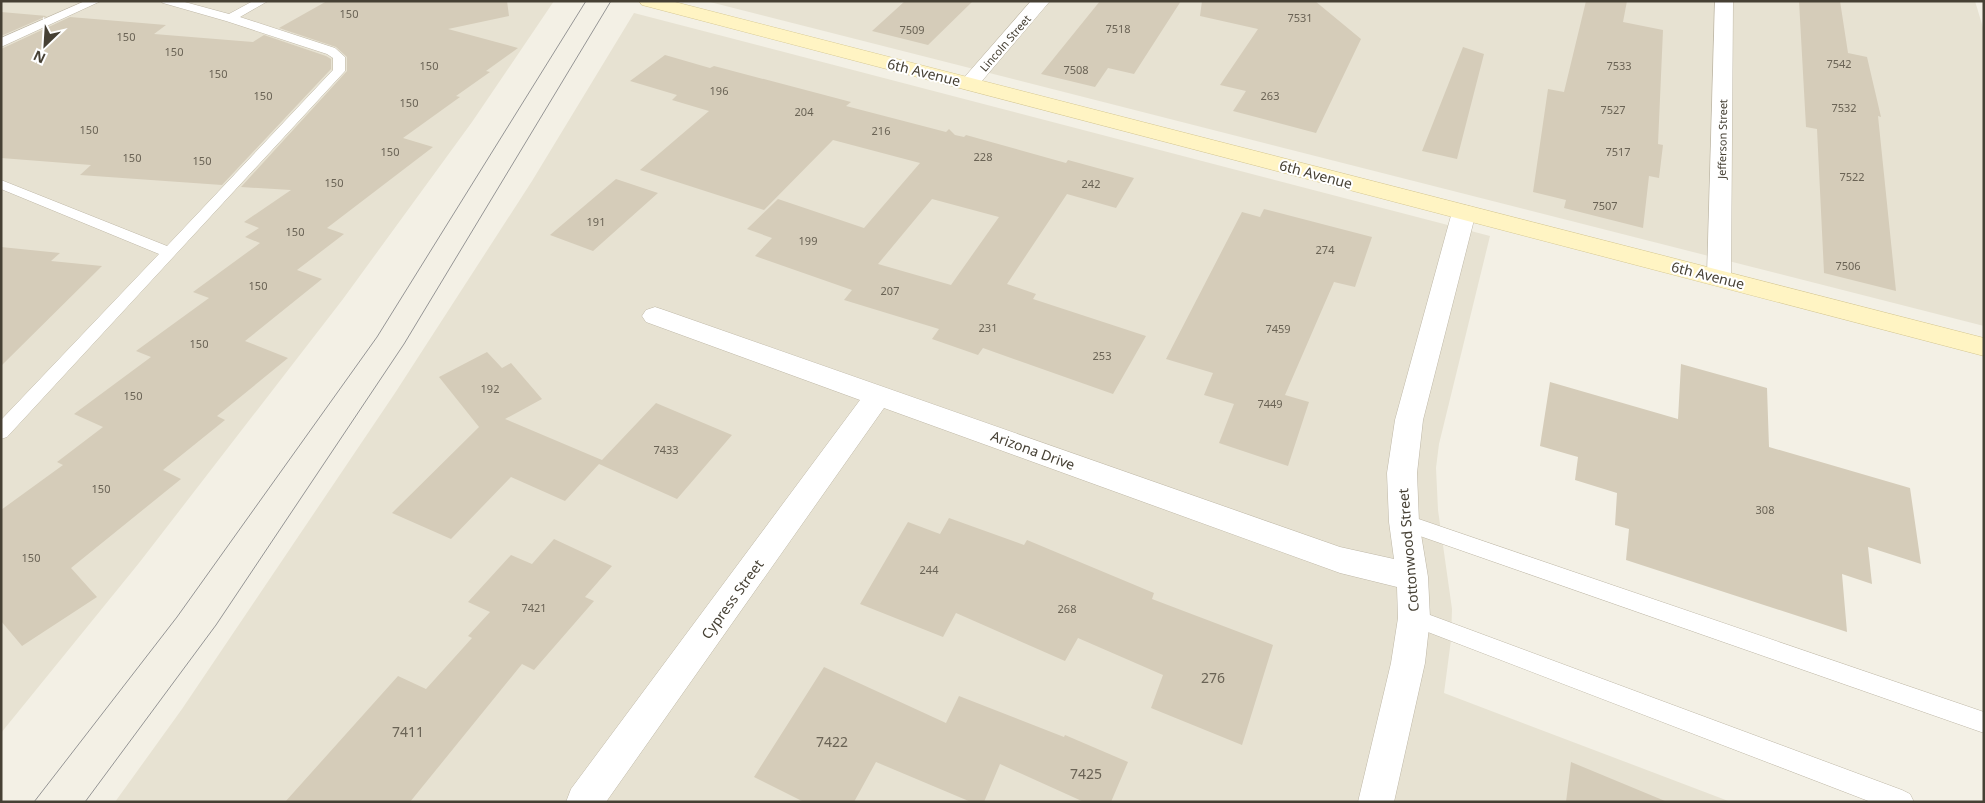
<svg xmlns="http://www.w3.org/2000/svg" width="1985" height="803" font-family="'Noto Sans',sans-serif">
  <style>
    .residential { fill: #e7e2d2 }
    .building { fill: #d5ccb9; fill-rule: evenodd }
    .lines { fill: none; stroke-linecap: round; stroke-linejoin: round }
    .lane-casing { stroke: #bfb8a7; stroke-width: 1 }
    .street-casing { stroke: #bfb8a7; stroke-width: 1 }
    .secondary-casing { stroke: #d5c792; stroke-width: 1 }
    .lane { fill: #fff; fill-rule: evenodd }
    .street { fill: #fff; fill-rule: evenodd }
    .secondary { fill: #fff4c3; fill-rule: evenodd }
    .tram { stroke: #959595; stroke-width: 1 }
    .labels { text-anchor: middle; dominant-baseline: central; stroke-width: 4; stroke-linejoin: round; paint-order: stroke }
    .number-label { font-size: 11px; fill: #6a6355 }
    .far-street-label { font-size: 11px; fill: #464034; stroke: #fff }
    .street-label { font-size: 14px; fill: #464034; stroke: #fff }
    .near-number-label { font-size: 14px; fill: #6a6355 }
  </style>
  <rect width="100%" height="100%" fill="#f3f0e5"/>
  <!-- residential -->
  <path class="residential" d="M1 1H554L472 122 343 299 139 563 1 733Z
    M706 1H1975L1984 31V326Z
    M634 13 1490 236 1439 444 1436 468 1438 510 1452 609 1451 640 1444 693 1731 802H115L182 709 395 393 532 181Z"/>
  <!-- building -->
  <path class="building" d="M327 1H507L509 16 448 29 518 48 486 71 490 72 456 96 460 97 403 138 433 147 327 228 344 234 297 270 322 279 245 341 288 358 217 416 225 420 163 470 181 479 71 568 97 597 22 646 1 621V510L63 465 57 462 103 427 74 414 151 357 136 351 209 298 193 292 260 243 245 237 259 228 244 222 291 190 241 187 347 71V57L336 47 279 28Z
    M905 1H973L928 45 872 31Z
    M1100 1H1181L1134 74 1108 68 1095 87 1041 74Z
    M1202 1H1315L1361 39 1316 133 1233 111 1246 91 1220 85 1258 29 1200 16Z
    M1586 1H1627L1623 22 1663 30 1658 144 1663 145 1659 178 1649 176 1643 228 1564 208 1566 200 1533 192 1548 89 1564 92Z
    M1799 1H1840L1848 53 1867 57 1881 117 1878 116 1896 291 1824 273 1817 129 1806 127Z
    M1 12 47 16 1 36Z
    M70 17 166 25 154 34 253 42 264 35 326 56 331 59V69L222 185 80 175 91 165 1 158V49Z
    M1463 47 1484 54 1457 159 1422 151Z
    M665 55 710 68 714 66 851 102 846 106 946 132 949 129 955 135 964 137 966 135 1066 163 1068 160 1134 178 1116 208 1067 194 1007 284 1036 294 1033 299 1146 336 1113 394 983 348 978 355 932 339 939 329 844 300 852 290 755 256 772 238 747 229 778 199 864 228 920 163 833 140 764 210 640 170 709 111 672 100 677 95 630 81ZM932 199 999 217 951 285 878 264Z
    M616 179 658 193 593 251 550 235Z
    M1264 209 1372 237 1355 287 1334 282 1285 395 1309 402 1288 466 1219 443 1234 404 1204 395 1213 373 1166 359 1242 212 1260 217Z
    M1 247 60 253 51 261 102 266 1 366Z
    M487 352 502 368 511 363 542 399 505 419 602 460 656 403 732 435 677 499 599 464 565 501 511 477 451 539 392 513 479 427 439 377Z
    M1681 364 1767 388 1769 447 1910 488 1921 564 1868 547 1872 584 1842 574 1847 632 1626 560 1629 529 1615 525 1617 493 1575 480 1578 457 1540 446 1550 382 1678 419Z
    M949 518 1024 545 1027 540 1154 593 1152 599 1273 645 1242 745 1151 708 1163 675 1078 638 1065 661 956 613 943 637 860 604 908 522 940 534Z
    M554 539 612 566 585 597 594 601 534 670 522 664 410 802H285L398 676 426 689 472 638 468 636 490 612 468 602 511 555 532 564Z
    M824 667 946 723 959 696 1064 737 1065 735 1128 762 1111 802H1084L1000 764 984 802H971L876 762 854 802H804L754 777Z
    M1571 762 1665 801V802H1566Z"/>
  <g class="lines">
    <defs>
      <path id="lane" d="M85 1H101L1 47V38Z
        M161 1H181L229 14 253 1H268L240 17 335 48 345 57V71L7 437 1 439V420L159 254 1 189V180L167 246 333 70V58L327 54 226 21 163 3Z
        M1404 514 1984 712V733L1397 528 1394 522 1397 516Z
        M1414 609 1902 790 1910 794 1914 802H1871L1407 624 1404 618 1407 612Z"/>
      <path id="street" d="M1031 1H1050L976 88 969 90 962 88 959 84 962 80Z
        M1715 1H1733L1731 277 1728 283 1719 285 1710 283 1707 277Z
        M1464 205 1472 207 1476 212 1423 420 1417 473 1419 522 1428 577 1430 618 1425 663 1394 802H1358L1391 663 1398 618 1397 587 1340 573 884 408 606 802H566L571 789 860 400 646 322 642 316 646 310 655 307 664 310 1340 547 1394 559 1389 522 1387 473 1395 420 1452 212 1456 207Z"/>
      <path id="secondary" d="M639 1H671L1984 338V356L642 5Z"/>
    </defs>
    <!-- lane casing -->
    <use href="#lane" class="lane-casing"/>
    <!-- street casing -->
    <use href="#street" class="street-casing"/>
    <!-- secondary casing -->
    <use href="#secondary" class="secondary-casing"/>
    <!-- lane -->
    <use href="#lane" class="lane"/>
    <!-- street -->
    <use href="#street" class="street"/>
    <!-- secondary -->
    <use href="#secondary" class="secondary"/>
    <!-- tram -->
    <path class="tram" d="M34 802 177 617 377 337 586 1
      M85 802 216 625 404 344 611 1"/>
  </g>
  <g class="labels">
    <!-- number labels -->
    <g class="number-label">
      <text x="349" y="13">150</text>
      <text x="1300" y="17">7531</text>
      <text x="1118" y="28">7518</text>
      <text x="912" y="29">7509</text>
      <text x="126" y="36">150</text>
      <text x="174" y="51">150</text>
      <text x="1839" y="63">7542</text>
      <text x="429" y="65">150</text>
      <text x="1619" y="65">7533</text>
      <text x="1076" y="69">7508</text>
      <text x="218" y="73">150</text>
      <text x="719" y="90">196</text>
      <text x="263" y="95">150</text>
      <text x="1270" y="95">263</text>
      <text x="409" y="102">150</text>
      <text x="1844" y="107">7532</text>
      <text x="1613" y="109">7527</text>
      <text x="804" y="111">204</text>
      <text x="89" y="129">150</text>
      <text x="881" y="130">216</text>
      <text x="390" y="151">150</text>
      <text x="1618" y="151">7517</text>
      <text x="983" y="156">228</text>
      <text x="132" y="157">150</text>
      <text x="202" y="160">150</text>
      <text x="1852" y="176">7522</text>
      <text x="334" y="182">150</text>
      <text x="1091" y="183">242</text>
      <text x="1605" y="205">7507</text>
      <text x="596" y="221">191</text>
      <text x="295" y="231">150</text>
      <text x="808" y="240">199</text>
      <text x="1325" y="249">274</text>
      <text x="1848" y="265">7506</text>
      <text x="258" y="285">150</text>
      <text x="890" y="290">207</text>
      <text x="988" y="327">231</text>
      <text x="1278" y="328">7459</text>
      <text x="199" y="343">150</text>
      <text x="1102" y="355">253</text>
      <text x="490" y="388">192</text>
      <text x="133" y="395">150</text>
      <text x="1270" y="403">7449</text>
      <text x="666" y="449">7433</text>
      <text x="101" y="488">150</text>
      <text x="1765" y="509">308</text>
      <text x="31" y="557">150</text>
      <text x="929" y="569">244</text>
      <text x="534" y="607">7421</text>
      <text x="1067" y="608">268</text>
    </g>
    <!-- far-street labels -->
    <g class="far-street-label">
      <text transform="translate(1005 43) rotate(-49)">Lincoln Street</text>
      <text transform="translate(1722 139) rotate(-89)">Jefferson Street</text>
    </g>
    <!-- street labels -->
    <g class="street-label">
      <text transform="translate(924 72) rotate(14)">6th Avenue</text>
      <text transform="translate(1316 174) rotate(15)">6th Avenue</text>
      <text transform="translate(1708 275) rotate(14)">6th Avenue</text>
      <text transform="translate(1033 450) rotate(20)">Arizona Drive</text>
      <text transform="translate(1408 550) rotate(-95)">Cottonwood Street</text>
      <text transform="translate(732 599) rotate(-54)">Cypress Street</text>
    </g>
    <!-- near-number labels -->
    <g class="near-number-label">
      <text x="1213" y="677">276</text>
      <text x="408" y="731">7411</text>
      <text x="832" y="741">7422</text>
      <text x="1086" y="773">7425</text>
    </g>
  </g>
  <!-- border -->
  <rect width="1985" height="803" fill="none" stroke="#464034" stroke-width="5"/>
  <!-- north arrow -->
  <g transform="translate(45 45) rotate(205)" stroke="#ffffff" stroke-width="4" paint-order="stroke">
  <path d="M0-4L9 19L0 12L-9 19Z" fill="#464034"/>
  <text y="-8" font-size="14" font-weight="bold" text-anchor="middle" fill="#464034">N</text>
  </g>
</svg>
